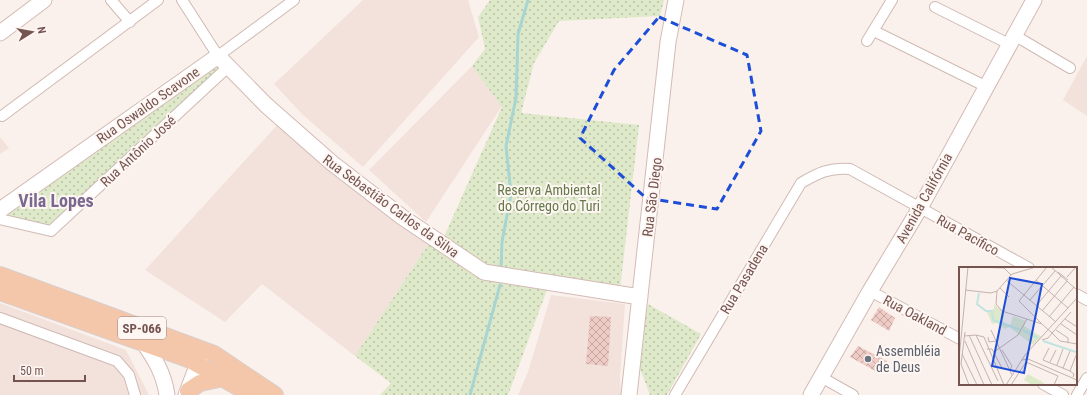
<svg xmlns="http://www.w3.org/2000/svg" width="1087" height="395" font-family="'Roboto Condensed',sans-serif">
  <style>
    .residential { fill: #f2e2db }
    .park { fill: url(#park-dots) }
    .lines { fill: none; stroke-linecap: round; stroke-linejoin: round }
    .stream { stroke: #a8d5d1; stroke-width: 3 }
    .building { fill: url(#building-cross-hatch) }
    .street-casing { stroke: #cfbab4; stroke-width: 12 }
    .secondary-casing { stroke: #d4bab5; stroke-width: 17 }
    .primary-casing { stroke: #d8cfce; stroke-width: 18 }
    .street { stroke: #fff; stroke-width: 10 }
    .secondary { stroke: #fff; stroke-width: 15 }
    .primary { stroke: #f4c6aa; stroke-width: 16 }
    .marked { fill: none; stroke: #1d4ed8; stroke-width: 3; stroke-dasharray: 8 5; stroke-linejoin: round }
    .worship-dot { fill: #6b7280; stroke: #fef6f2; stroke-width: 1.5 }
    .labels { text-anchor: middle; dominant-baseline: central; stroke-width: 4; stroke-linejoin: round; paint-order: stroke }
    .shield { fill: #fef6f2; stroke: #9e8581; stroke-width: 1 }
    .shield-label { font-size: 13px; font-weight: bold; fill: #755450 }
    .street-label { font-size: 14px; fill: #755450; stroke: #fef6f2 }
    .park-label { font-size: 14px; fill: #647949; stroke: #fef6f2 }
    .worship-label { font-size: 14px; fill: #5b616d; stroke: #fef6f2; text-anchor: start }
    .district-label { font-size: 18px; font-weight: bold; fill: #796890; stroke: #fef6f2 }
    .inset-river { fill: none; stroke: #c1e4e0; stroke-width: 2 }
    .inset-road { fill: none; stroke: #c5b2ae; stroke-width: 1 }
    .view { fill: #1d4ed8; fill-opacity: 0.15; stroke: #1d4ed8; stroke-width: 2 }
    .inset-edge { fill: none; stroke: #755450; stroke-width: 2 }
  </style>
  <defs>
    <pattern id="park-dots" width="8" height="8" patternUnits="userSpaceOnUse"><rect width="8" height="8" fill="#dee9ca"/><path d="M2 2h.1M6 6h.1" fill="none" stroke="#b9bfa6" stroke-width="1.8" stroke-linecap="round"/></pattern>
    <pattern id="building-cross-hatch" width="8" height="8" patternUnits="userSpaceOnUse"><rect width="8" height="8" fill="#efcbc5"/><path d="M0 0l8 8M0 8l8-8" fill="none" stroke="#c6a7a2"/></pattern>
  </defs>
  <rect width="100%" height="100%" fill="#fbf1ec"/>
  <!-- residential -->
  <path class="residential" d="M363 0H468L479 37 363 167 303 115 274 84Z
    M1087 56V116L1063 100Z
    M472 66 502 106 426 222 369 170Z
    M280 122 429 243 355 356 262 284 225 322 145 270Z
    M0 137 9 148 0 154Z
    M551 295 625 304 620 377 621 395H518L528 372Z
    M0 303 126 350 149 395H0Z"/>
  <!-- park -->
  <path class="park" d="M490 0H664L660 16 559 21 534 63 521 113 639 125 620 289 551 279 508 395H380L391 383 355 356 429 243 443 239 502 107 472 66 485 49 478 17Z
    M218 56 228 67 51 231 0 219Z
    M648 304 701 334 667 395H650L638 363Z"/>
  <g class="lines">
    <!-- stream -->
    <path class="stream" d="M501 268 502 242 511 194 506 146 516 98 518 34 528 0
      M470 395 500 285"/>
  </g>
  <!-- building -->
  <path class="building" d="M879 307 895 318 889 331 871 320Z
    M590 316 611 317 608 366 586 364Z
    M858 346 887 361 879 373 850 357Z"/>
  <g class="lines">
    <defs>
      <path id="street" d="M111 0 130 22
        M182 0 218 56 294 0
        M935 7 1009 44
        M874 31 985 86
        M1014 35 1070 68
        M867 41 892 0
        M2 116 158 0
        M0 219 51 231 228 67
        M870 291 960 339
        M1076 294 1087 300
        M0 318 117 361 129 375 135 395
        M821 377 853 395
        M1043 384 1063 395
        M675 395 801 183C818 173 830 167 850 169L1029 268
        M1077 395 1087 378"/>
      <path id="secondary" d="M0 33 44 0
        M0 210 218 56 266 105 332 163 402 217 484 272 640 297
        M143 342C155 359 164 374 167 395
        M186 395 202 353
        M629 395 668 42 676 0
        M811 395 870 291 920 208 1034 0"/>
      <path id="primary" d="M0 275 214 354 275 395
        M0 292 188 359 252 395
        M188 391 200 383 223 378"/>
    </defs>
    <!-- street casing -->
    <use href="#street" class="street-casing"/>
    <!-- secondary casing -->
    <use href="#secondary" class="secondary-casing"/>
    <!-- primary casing -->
    <use href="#primary" class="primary-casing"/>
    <!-- street -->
    <use href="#street" class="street"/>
    <!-- secondary -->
    <use href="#secondary" class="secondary"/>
    <!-- primary -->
    <use href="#primary" class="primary"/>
  </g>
  <!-- marked area -->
  <path class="marked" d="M659 17 747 55 761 131 717 209 646 198 580 138 614 70Z"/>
  <!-- markers -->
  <circle class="worship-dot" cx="868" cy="359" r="4"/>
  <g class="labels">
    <!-- shield labels -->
    <rect class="shield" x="118" y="317" width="48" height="22" rx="3"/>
    <g class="shield-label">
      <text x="142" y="328">SP-066</text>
    </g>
    <!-- street labels -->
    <g class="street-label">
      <text transform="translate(148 105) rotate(-35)">Rua Oswaldo Scavone</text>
      <text transform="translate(138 151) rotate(-43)">Rua Antônio José</text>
      <text transform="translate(652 197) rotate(-83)">Rua São Diego</text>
      <text transform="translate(924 198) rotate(-61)">Avenida Califórnia</text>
      <text transform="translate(391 206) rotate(36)">Rua Sebastião Carlos da Silva</text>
      <text transform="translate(968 235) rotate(29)">Rua Pacífico</text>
      <text transform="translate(744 279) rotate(-59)">Rua Pasadena</text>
      <text transform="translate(915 315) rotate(28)">Rua Oakland</text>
    </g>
    <!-- park labels -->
    <g class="park-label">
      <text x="549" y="190">Reserva Ambiental<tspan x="549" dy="16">do Córrego do Turi</tspan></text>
    </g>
    <!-- worship labels -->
    <g class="worship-label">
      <text x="876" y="351">Assembléia<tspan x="876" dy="16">de Deus</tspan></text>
    </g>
    <!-- district labels -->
    <g class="district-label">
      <text x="56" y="200">Vila Lopes</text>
    </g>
  </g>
  <!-- overview -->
  <g transform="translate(959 267)">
    <rect width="118" height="118" fill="#fbf1ec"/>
    <path d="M35 37 45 46 44 54 47 57 51 59 54 49 67 54 65 59 83 70 74 78 50 60 46 62 38 56 33 57 28 45 35 42ZM69 107 85 116 84 118H73L65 113Z" fill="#dee9ca"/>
    <path class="inset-river" d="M20 26 18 37 27 44H33L34 53 62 63M64 63 79 71M84 74 117 85"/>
    <path class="inset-road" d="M14 0 45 1 52 8M77 0 53 7 38 24 37 37 43 44 83 57 93 66M92 0 118 23M99 5 109 13M108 10 117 0M47 13 97 55M77 13 109 41M41 21 50 30M6 23 32 26 38 24M71 33 96 4M77 39 102 9M83 44 108 14M112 45 93 66 101 74 118 77M90 50 115 20M106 52 118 60M82 56 60 34 88 0M102 57 118 68M32 63 53 108M97 63 109 71V76M6 65 2 97 10 118M10 68 33 118M17 68 25 70 45 118M5 69 17 68 39 114M29 70 30 75 37 74M83 73 89 71 94 65M6 74 25 118M28 82H33L43 101M43 83 53 99 51 103M35 85 59 68 68 52M3 87 18 118M0 92 9 0M63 93 69 92 118 113M84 93 111 104 115 107 114 110M84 93 90 81M91 95 97 83M98 98 104 82M104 101 111 84M111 104 118 86M47 118 66 88 118 31M52 118 67 95 99 109 95 118"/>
    <path class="view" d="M51 11 83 17 65 106 33 99Z"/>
    <rect width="118" height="118" class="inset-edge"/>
  </g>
  <!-- north arrow -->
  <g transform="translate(32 32) rotate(79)" stroke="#fef6f2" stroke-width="3" paint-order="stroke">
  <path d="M0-3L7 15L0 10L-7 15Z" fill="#755450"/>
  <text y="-6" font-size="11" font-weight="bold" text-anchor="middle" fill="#755450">N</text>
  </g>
  <!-- scale -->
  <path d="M14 375v6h71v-6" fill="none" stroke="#755450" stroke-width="2"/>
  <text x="20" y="375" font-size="12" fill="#755450" stroke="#fef6f2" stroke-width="3" paint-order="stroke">50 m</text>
</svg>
